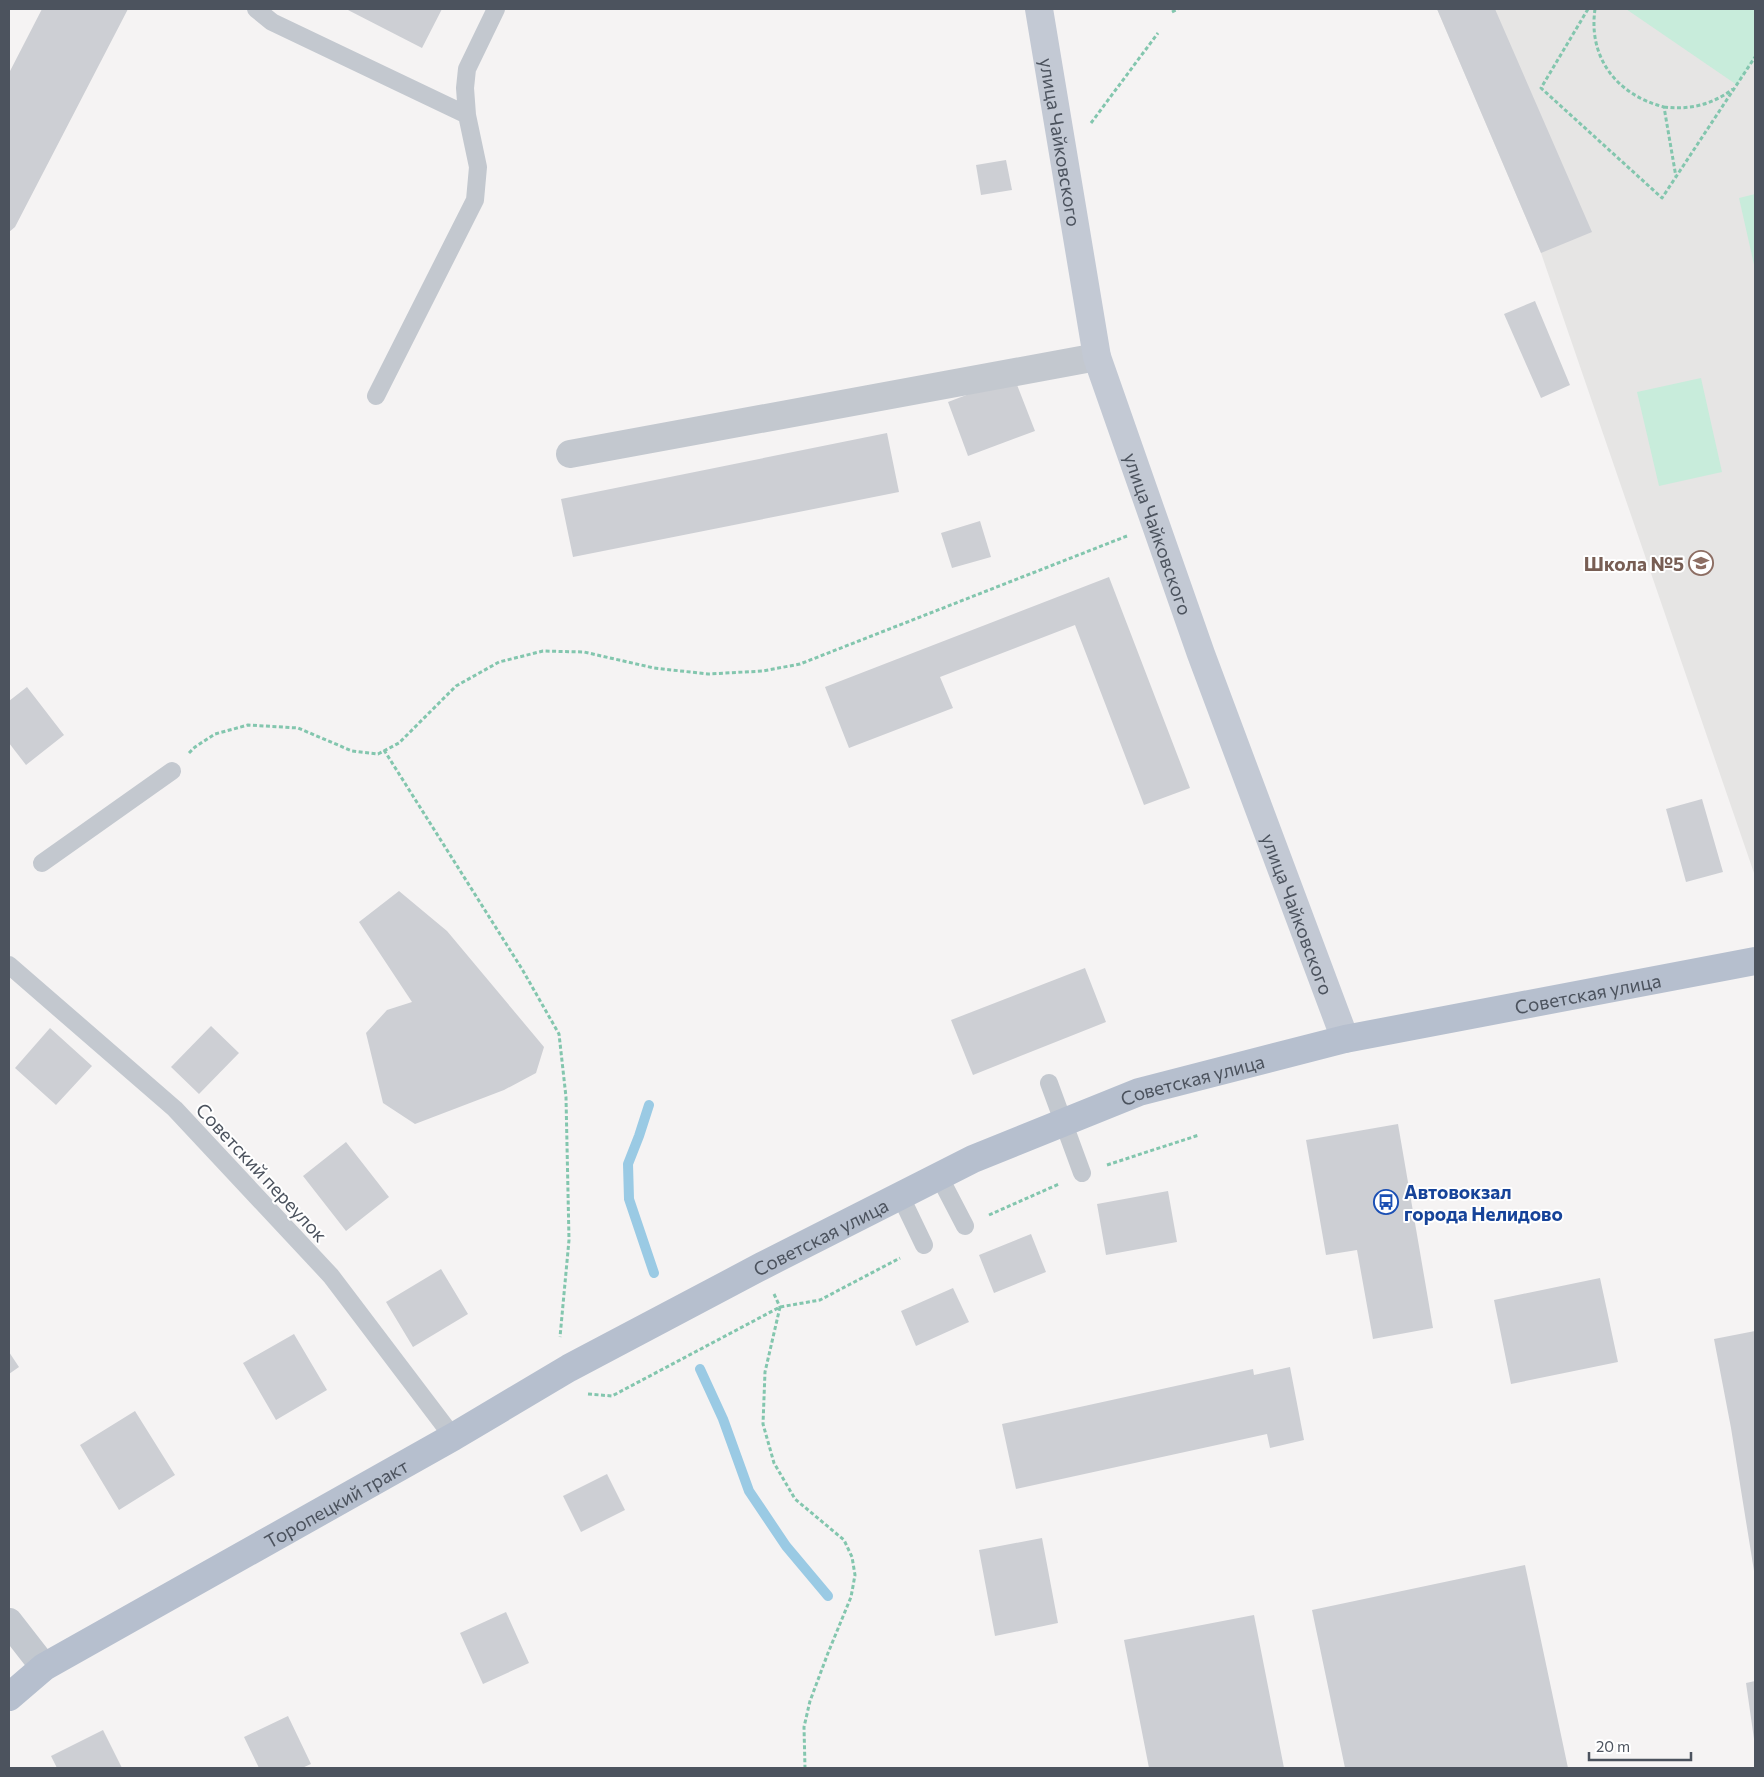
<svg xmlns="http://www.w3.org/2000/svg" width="1764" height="1777" font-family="Commissioner,sans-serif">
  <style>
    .education { fill: #e6e5e4 }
    .green { fill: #c8ecdb }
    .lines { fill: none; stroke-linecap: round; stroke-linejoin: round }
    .stream { stroke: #9acae4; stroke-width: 10 }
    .building { fill: #cdcfd4 }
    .path { stroke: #83c6ae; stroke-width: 3; stroke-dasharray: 4 2.5; stroke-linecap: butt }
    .lane { stroke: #c3c8cf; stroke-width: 18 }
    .street { stroke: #c3c8cf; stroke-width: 28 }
    .secondary { stroke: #c3c9d4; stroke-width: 28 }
    .primary { stroke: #b6bfce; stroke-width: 28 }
    .labels { text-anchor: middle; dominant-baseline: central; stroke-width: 4; stroke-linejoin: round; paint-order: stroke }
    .street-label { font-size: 19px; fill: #4c535e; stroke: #fff }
    .education-label { font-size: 19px; font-weight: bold; fill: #785e54; stroke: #fff; text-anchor: end }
    .transit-label { font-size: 19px; font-weight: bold; fill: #164399; stroke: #fff; text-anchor: start }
  </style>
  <rect width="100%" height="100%" fill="#f5f3f3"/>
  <!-- education -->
  <path class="education" d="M1437 9H1755V876L1541 253Z"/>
  <!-- green -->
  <path class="green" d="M1626 9H1755V57L1737 85Z
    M1755 194V269L1739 198Z
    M1701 378 1722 472 1659 486 1637 392Z"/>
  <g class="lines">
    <!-- stream -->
    <path class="stream" d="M649 1105 639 1136 628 1164 629 1199 654 1273
      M700 1369 723 1419 749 1491 786 1546 828 1596"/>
  </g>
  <!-- building -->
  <path class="building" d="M42 9H128L15 227 9 232V73Z
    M346 9H442L422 48Z
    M1437 9H1495L1592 232 1541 253Z
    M1006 160 1012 190 981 195 976 165Z
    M1535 301 1570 385 1541 398 1504 314Z
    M1014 377 1035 431 968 456 948 402Z
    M887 433 899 492 573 557 561 499Z
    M980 521 991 557 952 568 941 533Z
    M1109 577 1190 788 1144 805 1075 625 940 677 953 708 849 748 825 687Z
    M27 687 64 735 26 765 9 743V701Z
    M1702 799 1723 872 1686 882 1666 809Z
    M399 891 447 931 544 1047 536 1073 504 1090 415 1124 383 1103 366 1033 387 1010 412 1002 359 922Z
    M1085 968 1106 1022 973 1075 951 1020Z
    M211 1026 239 1053 199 1094 171 1067Z
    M50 1028 92 1066 56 1105 15 1068Z
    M1398 1124 1433 1328 1373 1339 1357 1250 1326 1255 1306 1140Z
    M346 1142 389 1197 346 1231 303 1176Z
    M1168 1191 1177 1242 1106 1255 1097 1204Z
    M1031 1234 1046 1272 994 1293 979 1255Z
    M441 1269 468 1314 413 1347 386 1302Z
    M1600 1278 1618 1362 1511 1384 1494 1300Z
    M953 1288 969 1322 916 1346 901 1311Z
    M1755 1331V1571H1754L1731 1428 1714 1339Z
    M294 1334 327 1390 276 1420 243 1363Z
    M9 1352 19 1367 9 1374Z
    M1290 1367 1304 1440 1270 1448 1267 1434 1016 1489 1002 1424 1253 1369 1254 1375Z
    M135 1411 175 1475 119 1510 80 1445Z
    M607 1474 625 1510 581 1532 563 1496Z
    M1042 1538 1058 1623 995 1636 979 1550Z
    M1525 1565 1568 1768H1345L1312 1610Z
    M506 1612 529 1663 483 1684 460 1633Z
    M1254 1615 1284 1768H1149L1124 1640Z
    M1755 1681V1739H1754L1746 1683Z
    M288 1716 311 1764 302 1768H259L244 1737Z
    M103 1730 122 1768H57L51 1756Z"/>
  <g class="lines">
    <!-- path -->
    <path class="path" d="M1588 9 1541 88 1662 198 1755 57
      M1595 9C1588 58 1617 95 1664 107L1676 177
      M1172 12 1178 9
      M1664 107C1689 110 1712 105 1733 89
      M1091 123 1158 33
      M384 750 522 969 559 1034 566 1097 569 1240 560 1337
      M189 753 195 747 215 734 248 725 298 728 352 751 378 754 399 743 456 686 499 662 543 651 584 652 654 668 708 674 763 671 800 664 1127 536
      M1107 1165 1199 1135
      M989 1215 1059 1184
      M774 1294 780 1307
      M780 1307 765 1372 763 1424 774 1463 795 1499 844 1540 852 1557 855 1575 851 1597 828 1653 810 1701 804 1727 805 1768
      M588 1394 612 1396 780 1307 820 1300 900 1258"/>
    <!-- lane -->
    <path class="lane" d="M256 9 272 22 467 115
      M376 396 475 200 478 167 467 115 465 88 467 69 496 9
      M42 863 172 771
      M9 965 175 1109 331 1276 453 1437
      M1049 1083 1082 1173
      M939 1176 965 1226
      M900 1195 924 1245"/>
    <!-- street -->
    <path class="street" d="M570 454 1097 357
      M9 1622 44 1667"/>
    <!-- secondary -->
    <path class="secondary" id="s1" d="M1039 9 1097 357 1201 654 1345 1039"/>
    <!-- primary -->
    <path class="primary" id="s2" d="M9 1697 44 1667 453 1437 569 1368 762 1266 973 1159 1139 1092 1345 1039 1755 961"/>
  </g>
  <!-- icons -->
  <defs>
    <symbol id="school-ring" viewBox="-11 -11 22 22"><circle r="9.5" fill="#fff" stroke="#8d6e63" stroke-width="1.5"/><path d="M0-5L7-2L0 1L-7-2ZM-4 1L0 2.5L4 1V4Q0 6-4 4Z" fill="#8d6e63"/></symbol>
    <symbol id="bus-ring" viewBox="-11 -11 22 22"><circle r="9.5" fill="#fff" stroke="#1a4fb4" stroke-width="1.5"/><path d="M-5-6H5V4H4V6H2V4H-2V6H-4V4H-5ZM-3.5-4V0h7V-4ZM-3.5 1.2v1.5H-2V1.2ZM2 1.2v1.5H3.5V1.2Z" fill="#1a4fb4"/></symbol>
  </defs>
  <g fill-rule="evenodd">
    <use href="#school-ring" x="1687" y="549" width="28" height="28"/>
    <use href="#bus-ring" x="1372" y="1188" width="28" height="28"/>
  </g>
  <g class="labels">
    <!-- street labels -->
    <g class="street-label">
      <text stroke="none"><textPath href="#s1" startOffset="135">улица Чайковского</textPath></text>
      <text stroke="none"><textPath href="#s1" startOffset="540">улица Чайковского</textPath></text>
      <text stroke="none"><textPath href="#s1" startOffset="945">улица Чайковского</textPath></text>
      <text stroke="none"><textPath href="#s2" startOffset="1744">Советская улица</textPath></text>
      <text stroke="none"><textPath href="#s2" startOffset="1339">Советская улица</textPath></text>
      <text transform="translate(262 1172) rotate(47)">Советский переулок</text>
      <text stroke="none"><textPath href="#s2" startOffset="934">Советская улица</textPath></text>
      <text stroke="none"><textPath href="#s2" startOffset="381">Торопецкий тракт</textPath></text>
    </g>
    <!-- education labels -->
    <g class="education-label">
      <text x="1684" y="563">Школа №5</text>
    </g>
    <!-- transit labels -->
    <g class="transit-label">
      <text x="1404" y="1191">Автовокзал<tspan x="1404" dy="22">города Нелидово</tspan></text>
    </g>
  </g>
  <!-- border -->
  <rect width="1764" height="1777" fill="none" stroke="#4c535e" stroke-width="20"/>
  <!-- scale -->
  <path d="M1589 1752v8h102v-8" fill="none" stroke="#4c535e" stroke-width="2.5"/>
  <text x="1596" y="1752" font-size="15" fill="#4c535e" stroke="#ffffff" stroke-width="4" paint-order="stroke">20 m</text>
</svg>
